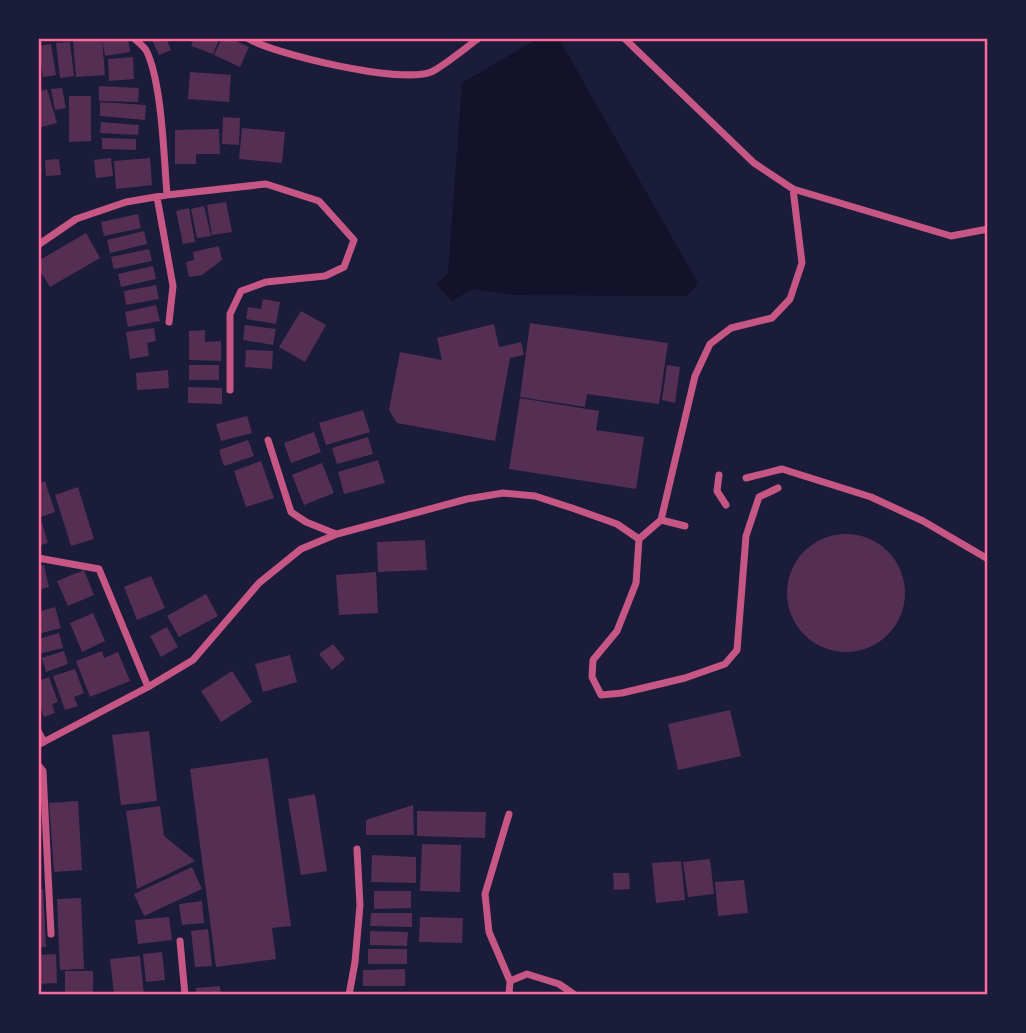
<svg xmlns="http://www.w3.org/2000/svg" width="1026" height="1033" font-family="'Crimson Pro',serif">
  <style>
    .water { fill: #12122b }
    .building { fill: #542f53 }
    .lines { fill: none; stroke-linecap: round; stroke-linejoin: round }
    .minor { stroke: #c65784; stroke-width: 7 }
    .neatline { fill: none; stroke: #ff6b9d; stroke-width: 2.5 }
  </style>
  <rect width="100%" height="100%" fill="#1b1b3a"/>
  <!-- water -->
  <path class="water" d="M537 39H559L698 283 687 296 511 295 472 289 452 301 436 284 448 274 462 83Z"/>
  <!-- building -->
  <path class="building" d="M87 38H102L105 75 76 77 73 40Z
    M102 38H128L130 52 105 56Z
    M151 38H166L171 50 159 55Z
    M194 38H220L213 54 191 46Z
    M222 38H229L249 47 240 67 214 55Z
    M70 42 74 76 60 78 56 43Z
    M51 44 56 75 43 77 38 46Z
    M133 57 134 79 109 81 108 59Z
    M190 72 231 75 229 102 188 99Z
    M99 86 139 88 138 102 99 101Z
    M62 88 66 108 55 110 51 89Z
    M47 89 57 123 38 128V92Z
    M69 96H91V141L69 142Z
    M100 102 146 105 145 120 100 116Z
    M223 117 240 118 239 145 222 144Z
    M101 122 139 125 138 135 100 133Z
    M242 128 285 132 282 163 239 159Z
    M219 129 220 154H196V164H175V130Z
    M102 138 136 139V150L102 149Z
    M111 158 113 176 96 178 94 160Z
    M150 158 152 185 116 189 114 161Z
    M59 159 61 175 46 176 45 160Z
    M226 202 232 232 212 235 207 205Z
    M204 206 211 236 197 238 191 209Z
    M189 208 195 242 183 244 176 211Z
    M138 214 141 228 104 236 101 222Z
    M144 231 147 244 110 253 107 240Z
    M86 233 100 258 50 287 38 268V261Z
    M219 246 222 260 202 275 189 277 186 262 194 260 193 252Z
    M149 249 152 261 114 269 111 257Z
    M153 266 156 279 121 287 118 274Z
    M156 285 159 299 126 305 124 291Z
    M263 299 280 302 276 324 246 319 248 307 261 309Z
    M156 305 160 321 128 327 125 312Z
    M301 311 326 325 305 362 279 347Z
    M530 323 668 343 659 404 587 394 585 407 520 397Z
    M494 324 499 347 521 342 524 355 510 358 495 441 397 423 389 410 400 352 442 360 437 338Z
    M245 325 276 329 273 345 243 340Z
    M154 328 156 341 147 343 149 356 130 359 126 332Z
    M205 330V342L221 341V361L189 360V331Z
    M246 350 273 351 272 369 245 367Z
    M189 365H219V380H189Z
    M667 365 680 367 675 403 662 400Z
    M168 370 169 388 137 390 136 373Z
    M188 387 222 388V404L188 403Z
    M520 398 599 411 596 430 644 437 636 489 509 469Z
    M363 410 370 432 326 445 319 423Z
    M247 416 252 433 221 441 216 424Z
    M314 432 321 452 291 463 284 443Z
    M368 437 373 454 337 464 332 448Z
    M248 440 254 456 224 466 219 450Z
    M378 460 385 483 344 494 338 472Z
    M261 461 274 498 246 507 234 471Z
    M322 463 334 493 304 505 292 475Z
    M45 481 55 512 38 518V483Z
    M78 487 94 539 71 546 55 495Z
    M42 523 48 543 38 546V524Z
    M787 593a59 59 0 1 1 118 0a59 59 0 1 1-118 0Z
    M425 540 427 570 378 572 377 542Z
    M44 565 49 587 38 590V567Z
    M84 570 94 595 68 606 57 581Z
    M376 572 378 613 339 615 336 575Z
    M151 576 165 608 137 620 124 587Z
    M206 594 218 616 179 637 167 616Z
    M55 607 61 628 38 634V612Z
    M93 613 105 641 82 652 70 623Z
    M167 627 178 647 161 657 150 636Z
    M59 633 63 648 38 654V639Z
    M333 644 345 659 332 670 319 654Z
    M64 651 68 664 46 672 42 658Z
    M102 651 104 658 118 652 130 681 90 697 76 661Z
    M290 655 297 682 263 692 255 664Z
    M75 669 84 693 74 697 78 706 65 710 53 676Z
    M232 671 252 702 221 722 201 691Z
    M49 677 58 702 52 704 55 713 44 717 38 701V681Z
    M730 710 741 756 678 770 668 724Z
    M149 731 157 801 121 805 112 735Z
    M268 758 291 926 272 928 276 959 216 967 190 769Z
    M315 794 327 871 301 875 288 799Z
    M78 801 82 870 54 872 49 803Z
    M413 805 414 835H366V820Z
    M160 806 164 836 195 861 137 889 126 811Z
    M417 811 486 812 485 838 417 836Z
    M422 844 461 845 460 892 420 891Z
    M372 855 416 857V883L371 882Z
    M710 859 714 894 688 897 683 862Z
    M681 861 685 900 656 903 652 863Z
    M192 867 202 889 144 916 134 894Z
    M613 873H629L630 889 614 890Z
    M744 880 748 913 718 916 715 882Z
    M38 889H43L46 947H38Z
    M374 891H411V908L374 909Z
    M81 898 84 969 60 970 57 899Z
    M202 901 204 923 182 925 179 904Z
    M371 913H412V927L370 926Z
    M169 917 172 940 138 944 135 920Z
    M420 917 463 918 462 943 419 942Z
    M208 929 212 966 195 967 191 931Z
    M370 931 408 932 407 946 370 945Z
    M368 949H407V964H368Z
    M162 952 165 980 146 982 143 954Z
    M56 954 57 983 38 984V955Z
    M140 956 144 995H114L110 959Z
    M405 969V986H363V970Z
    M65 971H93V995H65Z
    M220 986 221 995H196V988Z"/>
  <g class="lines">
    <!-- minor -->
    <path class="minor" d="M134 38C138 42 143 46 146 50 162 81 164 159 167 195
      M247 38C276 55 400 84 431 72 441 68 468 46 479 38
      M624 38 754 163 793 189 951 236 988 229
      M157 197 173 286 169 322
      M38 245 76 219 126 202 167 195 266 184 319 201 354 240 344 267 325 276 266 282 241 291 230 314V390
      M268 440 291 512 306 522 336 534
      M719 475 717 491 726 505
      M746 478 782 469 871 497 923 521 988 559
      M661 520 685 526
      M639 539 661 520 695 376 710 344 731 328 772 318 790 299 802 263 793 189
      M38 558 99 569 148 687
      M38 731 44 742
      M38 745 148 687 193 660 259 583 301 549 337 534 467 499 503 493 535 496 572 508 617 524 639 539 636 583 617 631 593 660 592 677 601 695 622 693 685 678 725 664 737 650 746 536 759 497 778 488
      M38 765 43 771 51 934
      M509 814 485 894 489 932 510 981
      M180 941 185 995
      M349 995 355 962 360 905 357 849
      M509 995 510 981 527 974 559 984 575 995"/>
  </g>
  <!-- border -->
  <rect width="1026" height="1033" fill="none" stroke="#1b1b3a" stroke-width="80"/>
  <rect x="40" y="40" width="946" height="953" class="neatline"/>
</svg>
